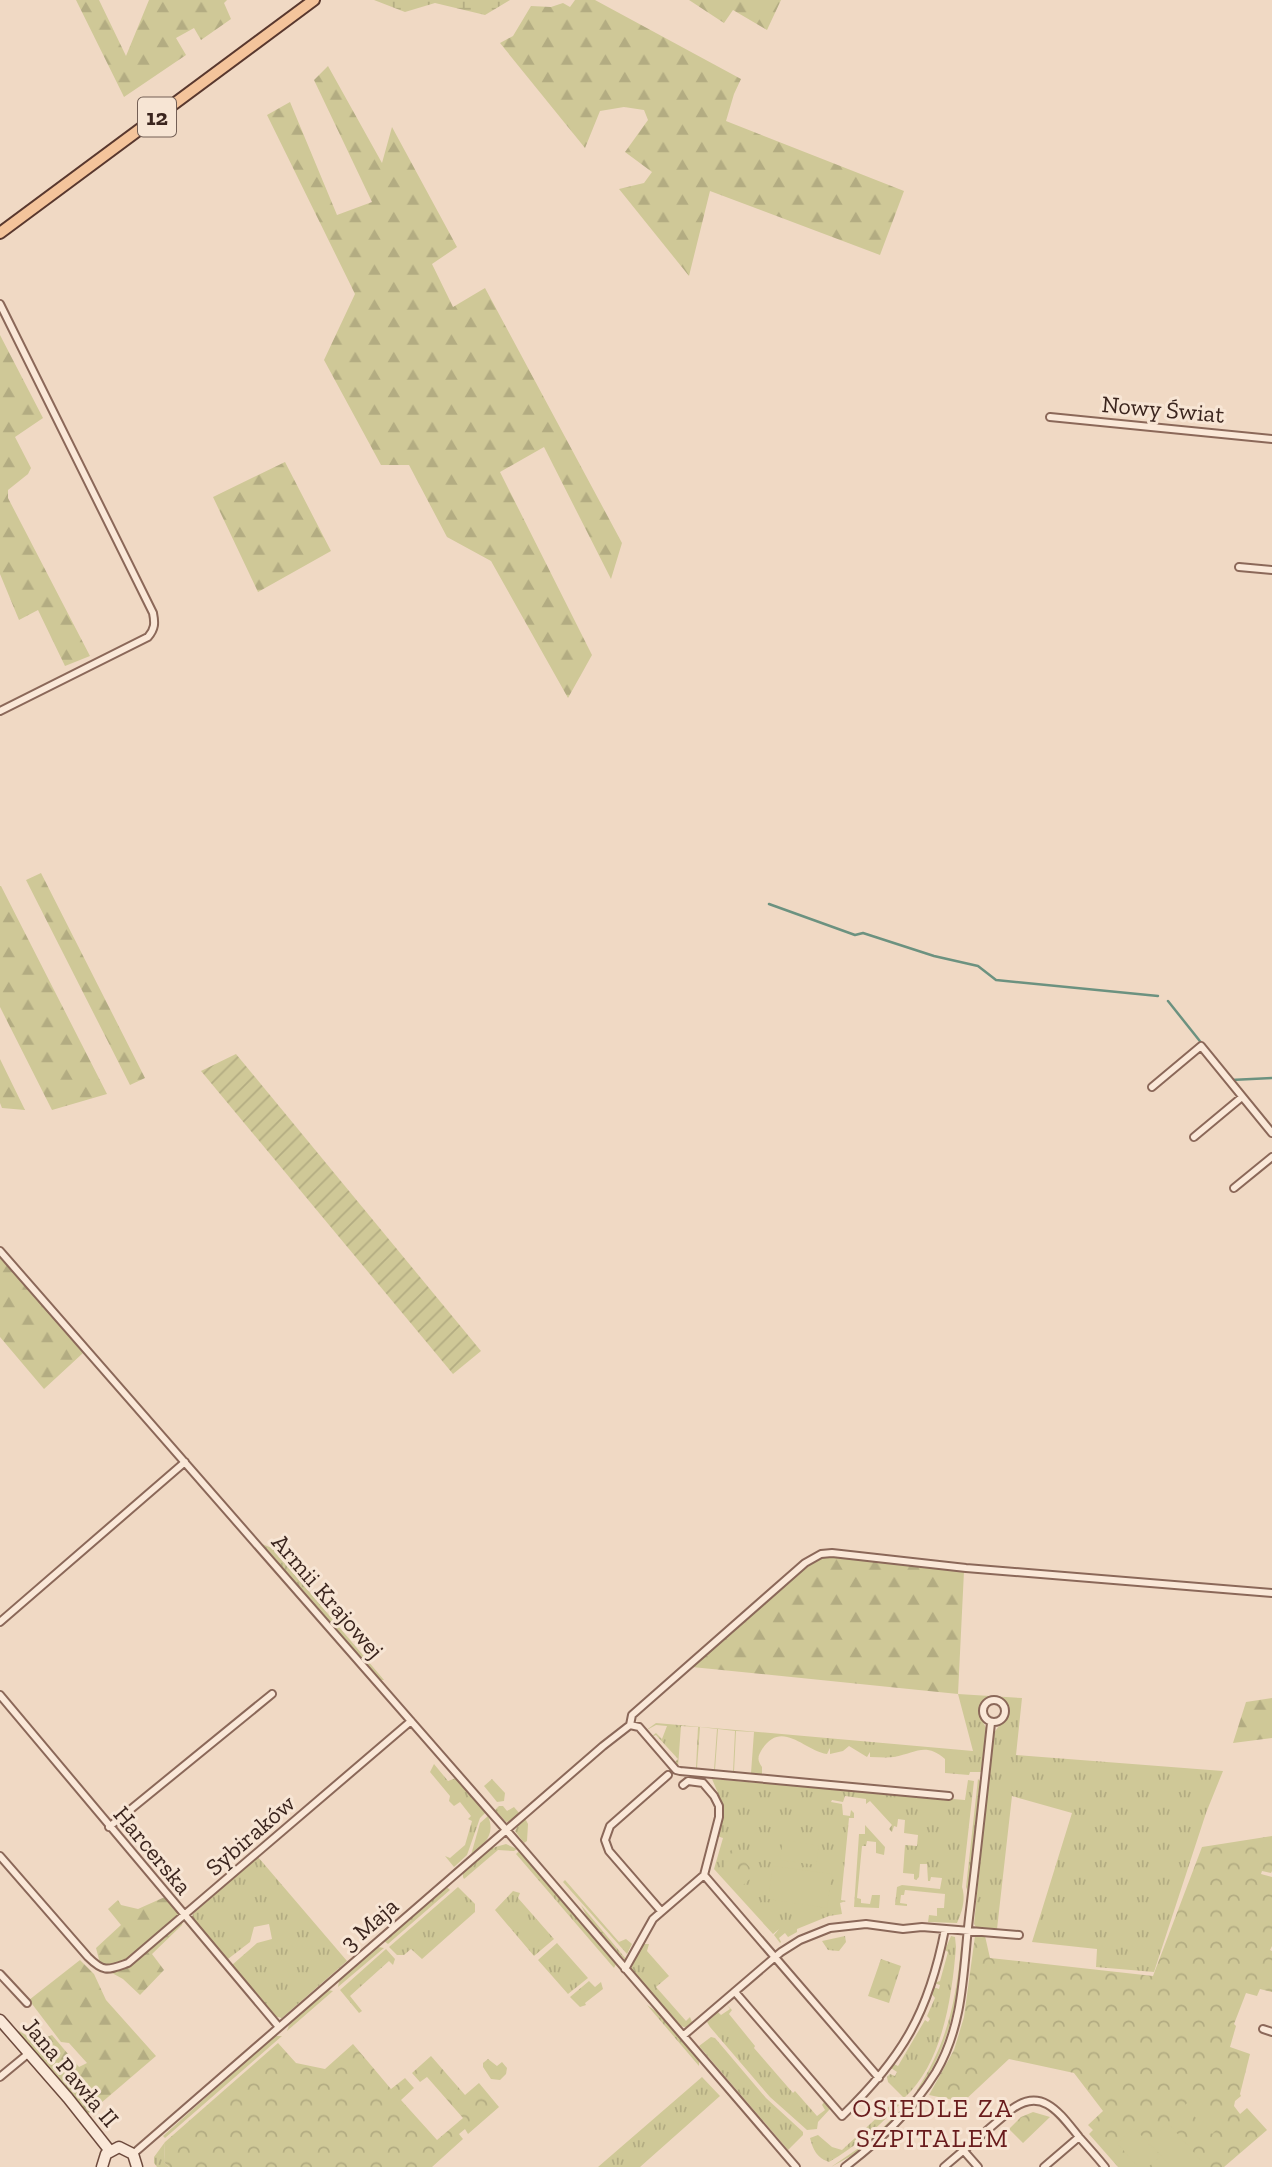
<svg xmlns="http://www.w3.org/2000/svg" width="1272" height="2167" font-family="'Zilla Slab',serif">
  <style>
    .grass { fill: url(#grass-tufts) }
    .forest { fill: url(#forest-firs) }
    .wetland { fill: url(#wetland-marsh) }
    .park { fill: url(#park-crowns) }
    .garden { fill: url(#garden-furrows) }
    .pitch { fill: #cfc897 }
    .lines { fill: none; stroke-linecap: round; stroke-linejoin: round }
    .stream { stroke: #6c9280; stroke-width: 2.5 }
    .street-casing { stroke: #8b6859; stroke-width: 10 }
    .secondary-casing { stroke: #6d4a3d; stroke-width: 13 }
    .primary-casing { stroke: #59382e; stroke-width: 14 }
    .street { stroke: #fae8d8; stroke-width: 6 }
    .secondary { stroke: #fae8d8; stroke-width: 10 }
    .primary { stroke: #f4c49b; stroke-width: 10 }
    .labels { text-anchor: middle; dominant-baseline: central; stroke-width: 6; stroke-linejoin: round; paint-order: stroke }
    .shield { fill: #f7e5d4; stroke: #735f55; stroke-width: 2 }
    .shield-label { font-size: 23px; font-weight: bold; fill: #3b251e }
    .street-label { font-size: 24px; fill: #3b251e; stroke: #f7e5d4 }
    .neighbourhood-label { font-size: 26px; letter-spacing: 2px; fill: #691c1d; stroke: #f7e5d4 }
  </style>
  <defs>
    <pattern id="grass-tufts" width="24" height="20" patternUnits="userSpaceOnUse" patternTransform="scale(1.75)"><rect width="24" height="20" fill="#cfc897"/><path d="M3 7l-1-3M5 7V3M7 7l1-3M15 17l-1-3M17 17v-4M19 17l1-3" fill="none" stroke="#b3ac82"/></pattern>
    <pattern id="forest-firs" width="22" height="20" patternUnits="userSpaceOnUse" patternTransform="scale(1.75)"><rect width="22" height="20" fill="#cfc897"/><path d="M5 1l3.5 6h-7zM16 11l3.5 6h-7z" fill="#b3ac82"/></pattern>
    <pattern id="wetland-marsh" width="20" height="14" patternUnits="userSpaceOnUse" patternTransform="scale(1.75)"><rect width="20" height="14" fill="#cfc897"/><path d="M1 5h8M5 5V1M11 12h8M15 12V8" fill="none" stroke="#b3ac82"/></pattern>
    <pattern id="park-crowns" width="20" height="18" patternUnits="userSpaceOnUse" patternTransform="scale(1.75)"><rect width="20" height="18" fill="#cfc897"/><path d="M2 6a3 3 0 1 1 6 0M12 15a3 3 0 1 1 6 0" fill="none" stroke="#b3ac82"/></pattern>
    <pattern id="garden-furrows" width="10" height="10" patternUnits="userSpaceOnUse" patternTransform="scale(1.75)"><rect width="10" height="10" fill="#cfc897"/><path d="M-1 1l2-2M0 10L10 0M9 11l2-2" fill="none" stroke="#b3ac82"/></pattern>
  </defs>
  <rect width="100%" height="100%" fill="#f0d9c4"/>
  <!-- grass -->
  <path class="grass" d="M262 1544 272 1548 384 1680H380Z
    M958 1694 1022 1698 1016 1755 1223 1771 1206 1813 1154 1972 1096 1967 1097 1949 1032 1942 1072 1813 1012 1796 997 1929 976 1927 974 1924 993 1734 1008 1714C1007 1696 991 1692 980 1706V1716L986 1728 981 1772H970L969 1775 945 1773V1759C925 1742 916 1753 894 1757 886 1758 878 1757 870 1757V1752L867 1757 849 1746 843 1751 830 1754V1748L827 1754C803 1750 781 1718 761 1751 757 1758 758 1761 762 1767V1776L746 1774 751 1773 754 1732 736 1731 734 1772 739 1773H728L733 1772 735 1731 718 1729 715 1770 720 1771H709L714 1770 717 1729 700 1727 697 1768 702 1769 691 1770 696 1768 698 1727 681 1726 678 1767 674 1763 678 1759 656 1735 651 1737 656 1733 662 1739 667 1726 656 1725 645 1731 656 1723 973 1751Z
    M434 1764 448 1781 456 1778 486 1812 480 1818 467 1855 454 1867 445 1856 450 1858 465 1845 472 1821 468 1819 471 1816 460 1802 454 1806 449 1801 450 1796 430 1772Z
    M492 1779 505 1793 504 1801 497 1802 484 1786Z
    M712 1779 965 1800 968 1780 974 1781 962 1887C966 1899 962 1912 957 1923L928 1922 929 1915 937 1916V1908H944L945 1894 905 1890 904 1895H901L900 1903 907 1904V1906L895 1905 897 1887 902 1885 940 1889 942 1878 931 1877 930 1881H928L927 1864H920L919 1877 916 1880 914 1879V1874L903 1873 905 1845 917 1846 918 1835 904 1833 905 1820 898 1819 897 1827 894 1826 892 1832 889 1829 892 1825 870 1801 866 1804V1799L845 1796 843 1802 832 1800 831 1802 842 1804 843 1815 850 1816 851 1810 854 1813V1818H849L841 1900 846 1901 840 1903 842 1914 829 1916 797 1929V1932L788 1937 785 1933 779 1938 781 1942 780 1943 774 1935 779 1929 773 1934 714 1869 723 1838 717 1836 723 1805Z
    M978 1779 980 1781 968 1892 966 1887Z
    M499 1806H503L507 1811 514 1807 520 1814 512 1821 506 1822 495 1810Z
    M488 1816C496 1835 484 1844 471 1855L480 1823Z
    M525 1818 528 1824 527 1841 524 1843 515 1831 518 1825Z
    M865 1825 885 1847 884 1855 876 1853V1842L867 1841 866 1846H862L857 1898 861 1899V1903L870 1904 872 1895H880L879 1908 854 1907 859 1834H865Z
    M506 1844 517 1849 514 1851 498 1850 464 1879 463 1877V1873L492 1848Z
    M519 1851 616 1964 614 1968 516 1854Z
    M258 1857 347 1961 282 2018 273 2016 232 1965 257 1943 272 1939 269 1924 254 1927 250 1942 228 1959 192 1918 193 1914Z
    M565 1880 619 1942 626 1939 632 1944 627 1954 563 1882Z
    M447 1887 450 1890 388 1944 384 1941Z
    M458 1887 475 1904V1912L422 1959 411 1949 404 1955H397L389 1947Z
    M513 1891 520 1893 518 1898 554 1939 534 1956 495 1910Z
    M581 1905 626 1959 625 1960 588 1919Z
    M845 1936 846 1942 839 1951 828 1950 822 1941Z
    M951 1936 955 1937 956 1947C952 1996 943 2063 904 2098L888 2082 887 2077 890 2074 895 2076 897 2072 891 2068 894 2064 898 2066 925 2020 928 2022 930 2019 927 2016 935 1998 931 1993 933 1987 939 1989 940 1985 934 1983 940 1981 948 1952 945 1950Z
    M557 1943 588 1978 568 1994 538 1960Z
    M644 1944H649L647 1951 669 1976 656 1987 686 2021 690 2017 692 2022 687 2028 681 2026 631 1969 641 1947Z
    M378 1947 384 1948 338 1987 339 1981Z
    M961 1947H963C958 2004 949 2045 918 2093L917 2090C947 2043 956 2002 961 1947Z
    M386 1949 395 1959 393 1965 389 1961 350 1996 362 2011 359 2013 340 1990Z
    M589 1981 595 1987 601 1982 603 1989 585 2003 586 2005 580 2007 570 1997Z
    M328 1990 333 1991 287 2031 289 2025Z
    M647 2005 660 2014 699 2058V2066Z
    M727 2005 732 2010 729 2014 755 2046 754 2048 793 2093 795 2091 817 2116 825 2110 822 2105 824 2102 830 2109 818 2122 817 2129 807 2130 770 2097 710 2027 707 2022 718 2012 721 2015 730 2009Z
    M274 2036H282L165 2138 163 2136Z
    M711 2037 715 2038 766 2098 803 2132V2135L788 2150 699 2046Z
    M488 2059 497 2066 502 2062 507 2068 506 2074 500 2080 491 2079 483 2067V2063Z
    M702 2077 720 2096 640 2167H598Z
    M895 2101 899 2105C878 2128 856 2146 829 2162 817 2158 813 2150 810 2138L818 2135 832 2147 842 2150Z
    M901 2110 899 2115 860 2151 831 2167 869 2141Z
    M165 2142 164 2162 169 2167H157L154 2163V2157Z"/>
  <!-- forest -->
  <path class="forest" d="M76 0H99L126 56 149 0H227L224 3 231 19 201 40 194 28 176 38 186 55 124 97Z
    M575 0H595L741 79 734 94 726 121 904 191 880 255 710 191 689 276 619 189 644 183 652 172 625 152 648 120 644 110 624 107 600 111 585 148 500 43 513 36 531 6 551 7 563 3 570 7Z
    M689 0H781L767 30 733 10 724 23Z
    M328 66 382 163 392 127 457 247 432 264 453 307 485 288 622 543 611 579 544 447 500 472 592 655 568 698 491 561 447 537 409 465H381L324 360 355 294 267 115 290 102 337 215 372 202 314 80Z
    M0 335 43 418 15 437 31 468 28 474 8 490V498L90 656 65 666 38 610 19 620 0 574Z
    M285 462 331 551 258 592 213 497Z
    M41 873 145 1078 130 1085 26 880Z
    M0 886H1L107 1094 52 1110 0 1007Z
    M0 1060V1059L25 1110 2 1108 0 1103Z
    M0 1256 83 1353 44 1389 0 1337Z
    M837 1556 964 1571 958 1694 692 1667 809 1564 823 1557Z
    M1272 1698V1738L1233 1743 1246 1702Z
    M167 1896 184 1916 182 1925 152 1954 164 1970 140 1995 123 1979 101 1967 96 1948 121 1925 108 1909 118 1900 121 1905 138 1909Z
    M80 1960 94 1974 106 2000 156 2056 87 2115 17 2034 19 2031 36 2041 52 2035 79 2067 87 2063 69 2043 61 2042 29 2000Z"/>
  <!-- wetland -->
  <path class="wetland" d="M374 0H510L485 15 435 3 405 12Z"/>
  <!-- park -->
  <path class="park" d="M1272 1836V1871L1271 1873 1262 1871 1261 1874 1272 1877V1946L1270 1950 1272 1951V1992L1260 1989 1257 1996 1246 1993 1234 2024 1236 2026 1230 2047 1250 2054 1240 2094 1241 2096 1235 2101 1234 2106 1240 2114 1247 2108 1267 2130 1224 2167H1118L1089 2134 1093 2130 1088 2125 1103 2111 1074 2073 1009 2059 963 2102 929 2095 954 2050 964 2017 975 1936H985L990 1958 1153 1976 1202 1847Z
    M734 1848 755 1874 739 1889 724 1872 726 1854Z
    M881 1959 901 1966 889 2003 868 1996Z
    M278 2043 296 2063 325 2069 353 2044 391 2089 405 2078 414 2088 401 2100 437 2140 463 2118 427 2077 420 2082 412 2073 431 2056 465 2095 479 2083 499 2107 468 2134 465 2129 459 2134 463 2139 432 2167H169L164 2162 165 2142Z
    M1033 2112 1050 2117 1023 2143 1009 2129 1021 2117Z"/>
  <!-- garden -->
  <path class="garden" d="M236 1054 481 1351 453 1374 201 1071Z"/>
  <!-- pitch -->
  <path class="pitch" d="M783 1840 819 1846 816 1865 780 1860Z
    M773 1866 832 1874 827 1908 768 1899Z
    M1197 2093 1225 2121 1212 2134 1184 2106Z
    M1168 2123 1203 2163 1199 2167H1171L1148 2141Z
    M1134 2127 1160 2157 1148 2167H1138L1117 2143Z"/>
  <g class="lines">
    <!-- stream -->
    <path class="stream" d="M769 904 855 935 863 933 934 956 978 966 996 980 1158 996
      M1168 1001 1203 1045
      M1231 1080 1272 1078"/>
    <defs>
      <path id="street" d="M0 304 153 613C155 623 155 629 148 637L0 711
        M1050 417 1272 439
        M1239 567 1272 570
        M1152 1087 1201 1046 1272 1133
        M1194 1137 1242 1097
        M1234 1188 1272 1157
        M0 1251 521 1847 796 2167
        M0 1622 185 1462
        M0 1695 279 2027
        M983 1711a11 11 0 1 1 22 0a11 11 0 1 1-22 0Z
        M630 1725 632 1715 805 1563 821 1554 832 1553 966 1568 1272 1593
        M630 1725 639 1727 676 1770 680 1771 949 1796
        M109 1827 272 1694
        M0 1856 88 1957C104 1973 108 1970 128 1963L411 1721
        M704 1875 879 2078
        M661 1911 609 1851 605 1840 610 1826 668 1775
        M625 1969 653 1919 704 1875 719 1817V1806L714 1796 703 1783 688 1781 683 1785
        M0 1974 27 2003
        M735 1992 842 2116C903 2057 929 2012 945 1929
        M1263 2029 1272 2032
        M684 2035 781 1952 800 1940 830 1928 866 1924 903 1929 922 1927 1019 1935
        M0 2077 29 2053
        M964 2151 978 2167
        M133 2154 603 1746 630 1725
        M845 2167C880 2140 912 2111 936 2072 964 2024 963 1971 969 1918 977 1853 984 1788 991 1723
        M944 2167 1012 2109C1043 2086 1061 2115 1079 2137 1088 2147 1097 2157 1105 2167
        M1044 2167 1079 2137"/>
      <path id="secondary" d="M0 2020 68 2098 110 2151
        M102 2167 106 2154 119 2147 133 2154 137 2167"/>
      <path id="primary" d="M0 233 314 0"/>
    </defs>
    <!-- street casing -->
    <use href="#street" class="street-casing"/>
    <!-- secondary casing -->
    <use href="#secondary" class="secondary-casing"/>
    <!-- primary casing -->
    <use href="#primary" class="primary-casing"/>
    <!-- street -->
    <use href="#street" class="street"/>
    <!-- secondary -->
    <use href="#secondary" class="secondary"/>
    <!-- primary -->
    <use href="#primary" class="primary"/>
  </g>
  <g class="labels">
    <!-- shield labels -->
    <rect class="shield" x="138" y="97.5" width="38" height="39" rx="5"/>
    <g class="shield-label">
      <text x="157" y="117">12</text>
    </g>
    <!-- street labels -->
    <g class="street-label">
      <text transform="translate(1163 409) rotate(5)">Nowy Świat</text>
      <text transform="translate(328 1596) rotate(49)">Armii Krajowej</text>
      <text transform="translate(250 1835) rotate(-41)">Sybiraków</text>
      <text transform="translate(153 1850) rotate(50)">Harcerska</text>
      <text transform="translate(369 1924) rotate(-41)">3 Maja</text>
      <text transform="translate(71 2072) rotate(50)">Jana Pawła II</text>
    </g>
    <!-- neighbourhood labels -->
    <g class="neighbourhood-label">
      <text x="933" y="2108">OSIEDLE ZA<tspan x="933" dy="30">SZPITALEM</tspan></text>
    </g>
  </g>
</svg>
